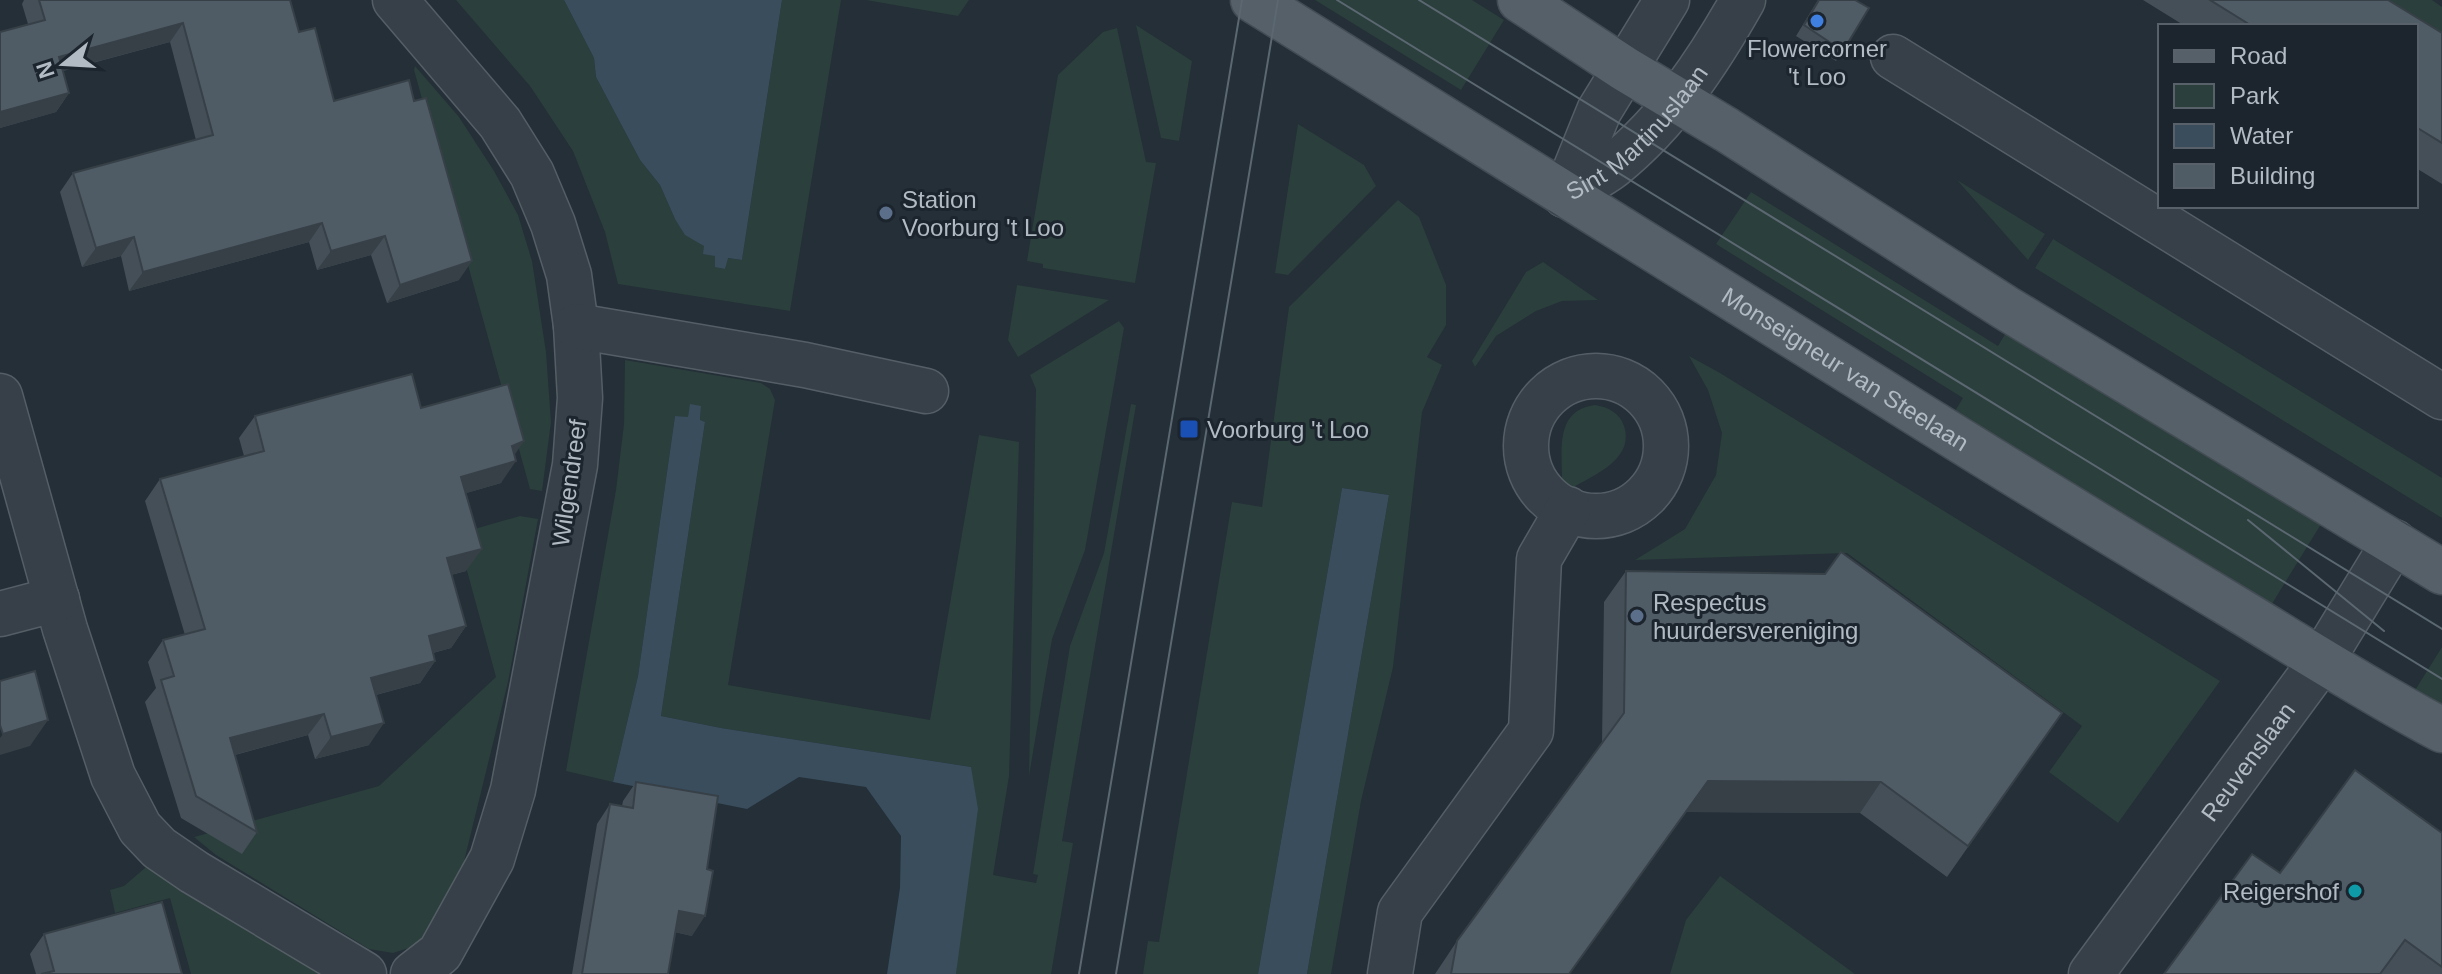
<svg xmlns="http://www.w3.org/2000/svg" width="2442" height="974" font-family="Arial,sans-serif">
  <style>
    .green { fill: #2b3f3c }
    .water { fill: #394d5d }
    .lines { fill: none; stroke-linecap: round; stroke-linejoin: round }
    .minor-casing { stroke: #555e66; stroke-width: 47 }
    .major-casing { stroke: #434c54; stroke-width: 47 }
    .minor { stroke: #374048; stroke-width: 44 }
    .major { stroke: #556068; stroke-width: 44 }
    .tram { stroke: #5b6771; stroke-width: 2 }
    .wall { fill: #444f58 }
    .shaded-wall { fill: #374047 }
    .building { fill: #4f5c66; stroke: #374047; stroke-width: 2 }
    .shop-dot { fill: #3f7fe0; stroke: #1c252d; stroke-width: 3 }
    .service-dot { fill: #5c6f8a; stroke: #1c252d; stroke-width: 3 }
    .transit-dot { fill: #1a4fb4; stroke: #1c252d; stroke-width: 3 }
    .culture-dot { fill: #0f9aa8; stroke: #1c252d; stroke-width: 3 }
    .labels { text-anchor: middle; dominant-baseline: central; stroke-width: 6; stroke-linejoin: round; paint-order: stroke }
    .poi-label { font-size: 24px; fill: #b2bbc4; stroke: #1c252d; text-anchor: start }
    .street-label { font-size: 24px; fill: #b2bbc4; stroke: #1c252d }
  </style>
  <rect width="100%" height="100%" fill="#242f37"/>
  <!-- green -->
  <path class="green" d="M456 0H564L594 58 596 77 640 160 660 185 675 219 715 256 720 268 725 269 727 258 742 260 782 0H841L790 311 618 284 605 232 573 151 530 86Z
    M866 0H969L958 16Z
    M1315 0H1472L1504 20 1461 90Z
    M2334 0H2432L2442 7V67L2416 26Z
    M1136 25 1192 61 1179 141 1161 138Z
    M1117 28 1146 162 1156 163 1135 283 1043 268V264L1027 261 1058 75 1103 32Z
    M415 66 459 117 494 171 518 215 532 261 546 352 551 422 542 491 530 489 414 70Z
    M1298 124 1364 165 1376 186 1288 275 1275 273Z
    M1957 180 2045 234 2028 260Z
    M1751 192 1998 346 2010 326 2323 521 2270 607 1952 416 1963 398 1716 244Z
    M1398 200 1419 217 1446 285V325L1427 357 1442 365 1422 412 1393 667 1361 801 1331 974H1307L1389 495 1342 488 1258 974H1143L1148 941 1159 942 1232 502 1262 507 1289 307Z
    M2053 239 2442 478V518L2035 268Z
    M1543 262 1598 300 1562 301 1536 311 1496 336 1475 367 1472 361 1526 272Z
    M1017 285 1109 300 1018 357 1008 340Z
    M1119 321 1124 328 1085 550 1052 639 1029 776 1036 389 1030 375Z
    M1689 356 1720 373 2220 681 2118 823 2049 772 2082 726 1847 553 1635 560 1685 529 1716 475 1722 433 1708 390Z
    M625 360 761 383 770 389 775 400 728 685 930 720 979 435 1019 442 1009 776 993 875 1036 883 1038 875 1033 874 1070 646 1104 553 1131 404 1136 405 1062 841 1073 843 1051 974H956L971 767 721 728 661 716 705 422 700 421 701 407 689 418 675 416 638 676 613 782 566 771 616 490 624 424Z
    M1595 405C1608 407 1620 413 1624 426 1635 459 1594 475 1572 488L1565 486 1562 480C1562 449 1555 410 1595 405Z
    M520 516 538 519 508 682 457 890 440 925 418 945 393 953 369 949 216 855 194 837 379 786 496 677 457 534Z
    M2442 647V711L2412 695Z
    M152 862 315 969 320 974H191L170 898 115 913 110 890 124 886Z
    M1720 876 1855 974H1670L1686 920Z"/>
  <!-- water -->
  <path class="water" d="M564 0H782L742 260 728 258 725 269 715 267V256L703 254 704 246 685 235 675 219 660 185 640 160 596 77 594 58Z
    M690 404 701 406 700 420 705 422 661 716 721 728 971 767 978 809 956 974H887L900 888 901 836 866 787 799 777 747 809 613 782 638 676 675 416 688 417Z
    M1342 488 1389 495 1307 974H1258Z"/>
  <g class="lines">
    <defs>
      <g id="minor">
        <path d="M395 0 500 123 532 174 553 224 569 275 576 326 580 398 575 465 513 790 492 859 440 953 413 974"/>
        <path d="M1893 57 2442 397"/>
        <path id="s1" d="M1565 195C1581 185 1599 177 1613 166 1669 121 1708 62 1743 0"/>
        <path d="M1565 195 1599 111 1667 0"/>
        <path d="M576 326 805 365 926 391"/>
        <circle cx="1596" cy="446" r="70"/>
        <path d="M0 396 65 629 113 776 140 828 159 848 194 872 364 974"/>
        <path d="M0 614 57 599"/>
        <path d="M1390 974 1400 912 1531 731 1539 559 1568 509"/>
        <path id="s2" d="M2091 974 2322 660 2394 542"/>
      </g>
      <g id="major">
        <path id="s3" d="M1253 0C1461 130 1670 258 1878 389 1997 464 2117 537 2237 609 2305 650 2372 693 2442 730"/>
        <path d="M1520 0 1625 69 1727 130 2006 308 2442 572"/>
      </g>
    </defs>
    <!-- minor casing -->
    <use href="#minor" class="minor-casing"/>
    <!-- major casing -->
    <use href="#major" class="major-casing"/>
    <!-- minor -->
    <use href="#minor" class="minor"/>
    <!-- major -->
    <use href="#major" class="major"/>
    <!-- tram -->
    <path class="tram" d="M1337 0 2442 679
      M1419 0 2442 629
      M2248 520 2384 631
      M1079 974 1242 0
      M1116 974 1278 0"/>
  </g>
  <!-- wall -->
  <path class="wall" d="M24 0H290L299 32 334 101 459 280 387 303 371 255 317 270 309 242 129 291 121 256 82 267 60 192 73 173 196 140 170 42 63 71 69 93 56 112 0 128V32L28 24 22 4Z
    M1818 0H1855L1843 51 1836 61 1796 36Z
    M2143 0H2388L2442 33V184L2416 168V26H2185Z
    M421 408 515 455 501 483 466 493V571L451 575 466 626 451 648 433 653 435 661 420 683 376 695 369 745 315 759 308 735 235 755 257 832 242 854 181 818 145 702 156 688 148 662 163 640 185 635 145 501 160 479 244 456 239 438 255 416Z
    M1626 571 2062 713 1947 877 1860 813 1686 812 1569 974H1435L1457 941 1602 743 1604 602Z
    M636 782 692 936 675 932 668 974H572L597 824 610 804 622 806 623 801Z
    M2442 833V974H2164L2280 873Z
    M44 934 182 974H36L30 954Z"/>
  <!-- shaded-wall -->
  <path class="shaded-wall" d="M183 23 170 42 46 75 59 57Z
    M69 93 56 112 0 128V112Z
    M322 223 309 242 129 291 143 272Z
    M385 236 371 255 317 270 331 251Z
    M134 237 121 256 82 267 96 248Z
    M472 261 459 280 387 303 400 285Z
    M524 441 509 463 516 461 501 483 446 499 461 477 512 446Z
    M482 549 466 571 431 580 447 558Z
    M466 626 451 648 413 658 429 636Z
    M435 661 420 683 356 700 371 678Z
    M324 714 308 735 215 760 230 738Z
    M48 720 30 746 0 755V738L3 734Z
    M384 723 369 745 315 759 331 737Z
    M1708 781 1881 782 1860 813 1686 812Z
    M679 911 705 916 692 936 665 930Z"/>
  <!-- building -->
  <path class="building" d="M39 0H290L299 32 315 28 334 101 409 80 414 101 426 98 472 261 400 285 385 236 331 251 322 223 143 272 134 237 96 248 73 173 213 135 183 23 59 57 69 93 0 112V32L45 20Z
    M1819 0H1855L1869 8 1843 51 1804 25Z
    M2210 0H2388L2442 33V143L2416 127V26H2252Z
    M412 374 421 408 508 384 524 441 512 446 516 461 461 477 482 549 447 558 466 626 429 636 435 661 371 678 384 723 331 737 324 714 230 738 257 832 196 796 161 680 174 676 163 640 205 629 160 479 264 451 255 416Z
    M1841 552 2062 713 1968 846 1881 782 1708 781 1569 974H1451L1457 941 1624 713 1626 571 1825 574Z
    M35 671 48 720 3 734 0 725V681Z
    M2355 770 2442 833V967L2405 940 2380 974H2164L2252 854 2280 873Z
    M636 782 718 796 707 869 713 871 705 916 679 911 668 974H582L610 804 633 808Z
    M162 902 182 974H41L54 971 44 934Z"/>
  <!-- markers -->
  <circle class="shop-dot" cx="1817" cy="21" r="8"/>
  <g class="service-dot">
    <circle cx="886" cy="213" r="8"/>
    <circle cx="1637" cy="616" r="8"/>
  </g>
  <rect class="transit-dot" x="1179" y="419" width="20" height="20" rx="4"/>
  <circle class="culture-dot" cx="2355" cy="891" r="8"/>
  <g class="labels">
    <!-- poi labels -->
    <g class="poi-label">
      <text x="1817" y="48" text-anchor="middle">Flowercorner<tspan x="1817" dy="28">'t Loo</tspan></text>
      <text x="902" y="199">Station<tspan x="902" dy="28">Voorburg 't Loo</tspan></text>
      <text x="1207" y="429">Voorburg 't Loo</text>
      <text x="1653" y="602">Respectus<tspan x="1653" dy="28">huurdersvereniging</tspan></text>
      <text x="2339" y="891" text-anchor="end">Reigershof</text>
    </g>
    <!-- street labels -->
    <g class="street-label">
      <text stroke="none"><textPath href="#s1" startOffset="96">Sint Martinuslaan</textPath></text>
      <text stroke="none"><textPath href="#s3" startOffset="698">Monseigneur van Steelaan</textPath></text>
      <text transform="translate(569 483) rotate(-82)">Wilgendreef</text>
      <text stroke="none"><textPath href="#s2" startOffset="264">Reuvenslaan</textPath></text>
    </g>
  </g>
  <!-- legend -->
  <rect x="2158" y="24" width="260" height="184" fill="#1c252d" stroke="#586169" stroke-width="2"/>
  <rect x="2174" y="50" width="40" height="12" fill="#556068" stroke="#586169" stroke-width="2"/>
  <text x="2230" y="64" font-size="24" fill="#b2bbc4">Road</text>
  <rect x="2174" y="84" width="40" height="24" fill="#2b3f3c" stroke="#586169" stroke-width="2"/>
  <text x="2230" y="104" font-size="24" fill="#b2bbc4">Park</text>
  <rect x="2174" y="124" width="40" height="24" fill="#394d5d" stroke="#586169" stroke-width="2"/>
  <text x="2230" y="144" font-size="24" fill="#b2bbc4">Water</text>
  <rect x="2174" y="164" width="40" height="24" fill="#4f5c66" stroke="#586169" stroke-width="2"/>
  <text x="2230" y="184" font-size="24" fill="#b2bbc4">Building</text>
  <!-- north arrow -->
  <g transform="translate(64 64) rotate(252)" stroke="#1c252d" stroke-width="6" paint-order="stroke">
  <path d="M0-6L14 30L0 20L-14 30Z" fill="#b2bbc4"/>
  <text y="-12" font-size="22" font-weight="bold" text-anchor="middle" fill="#b2bbc4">N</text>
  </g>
</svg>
